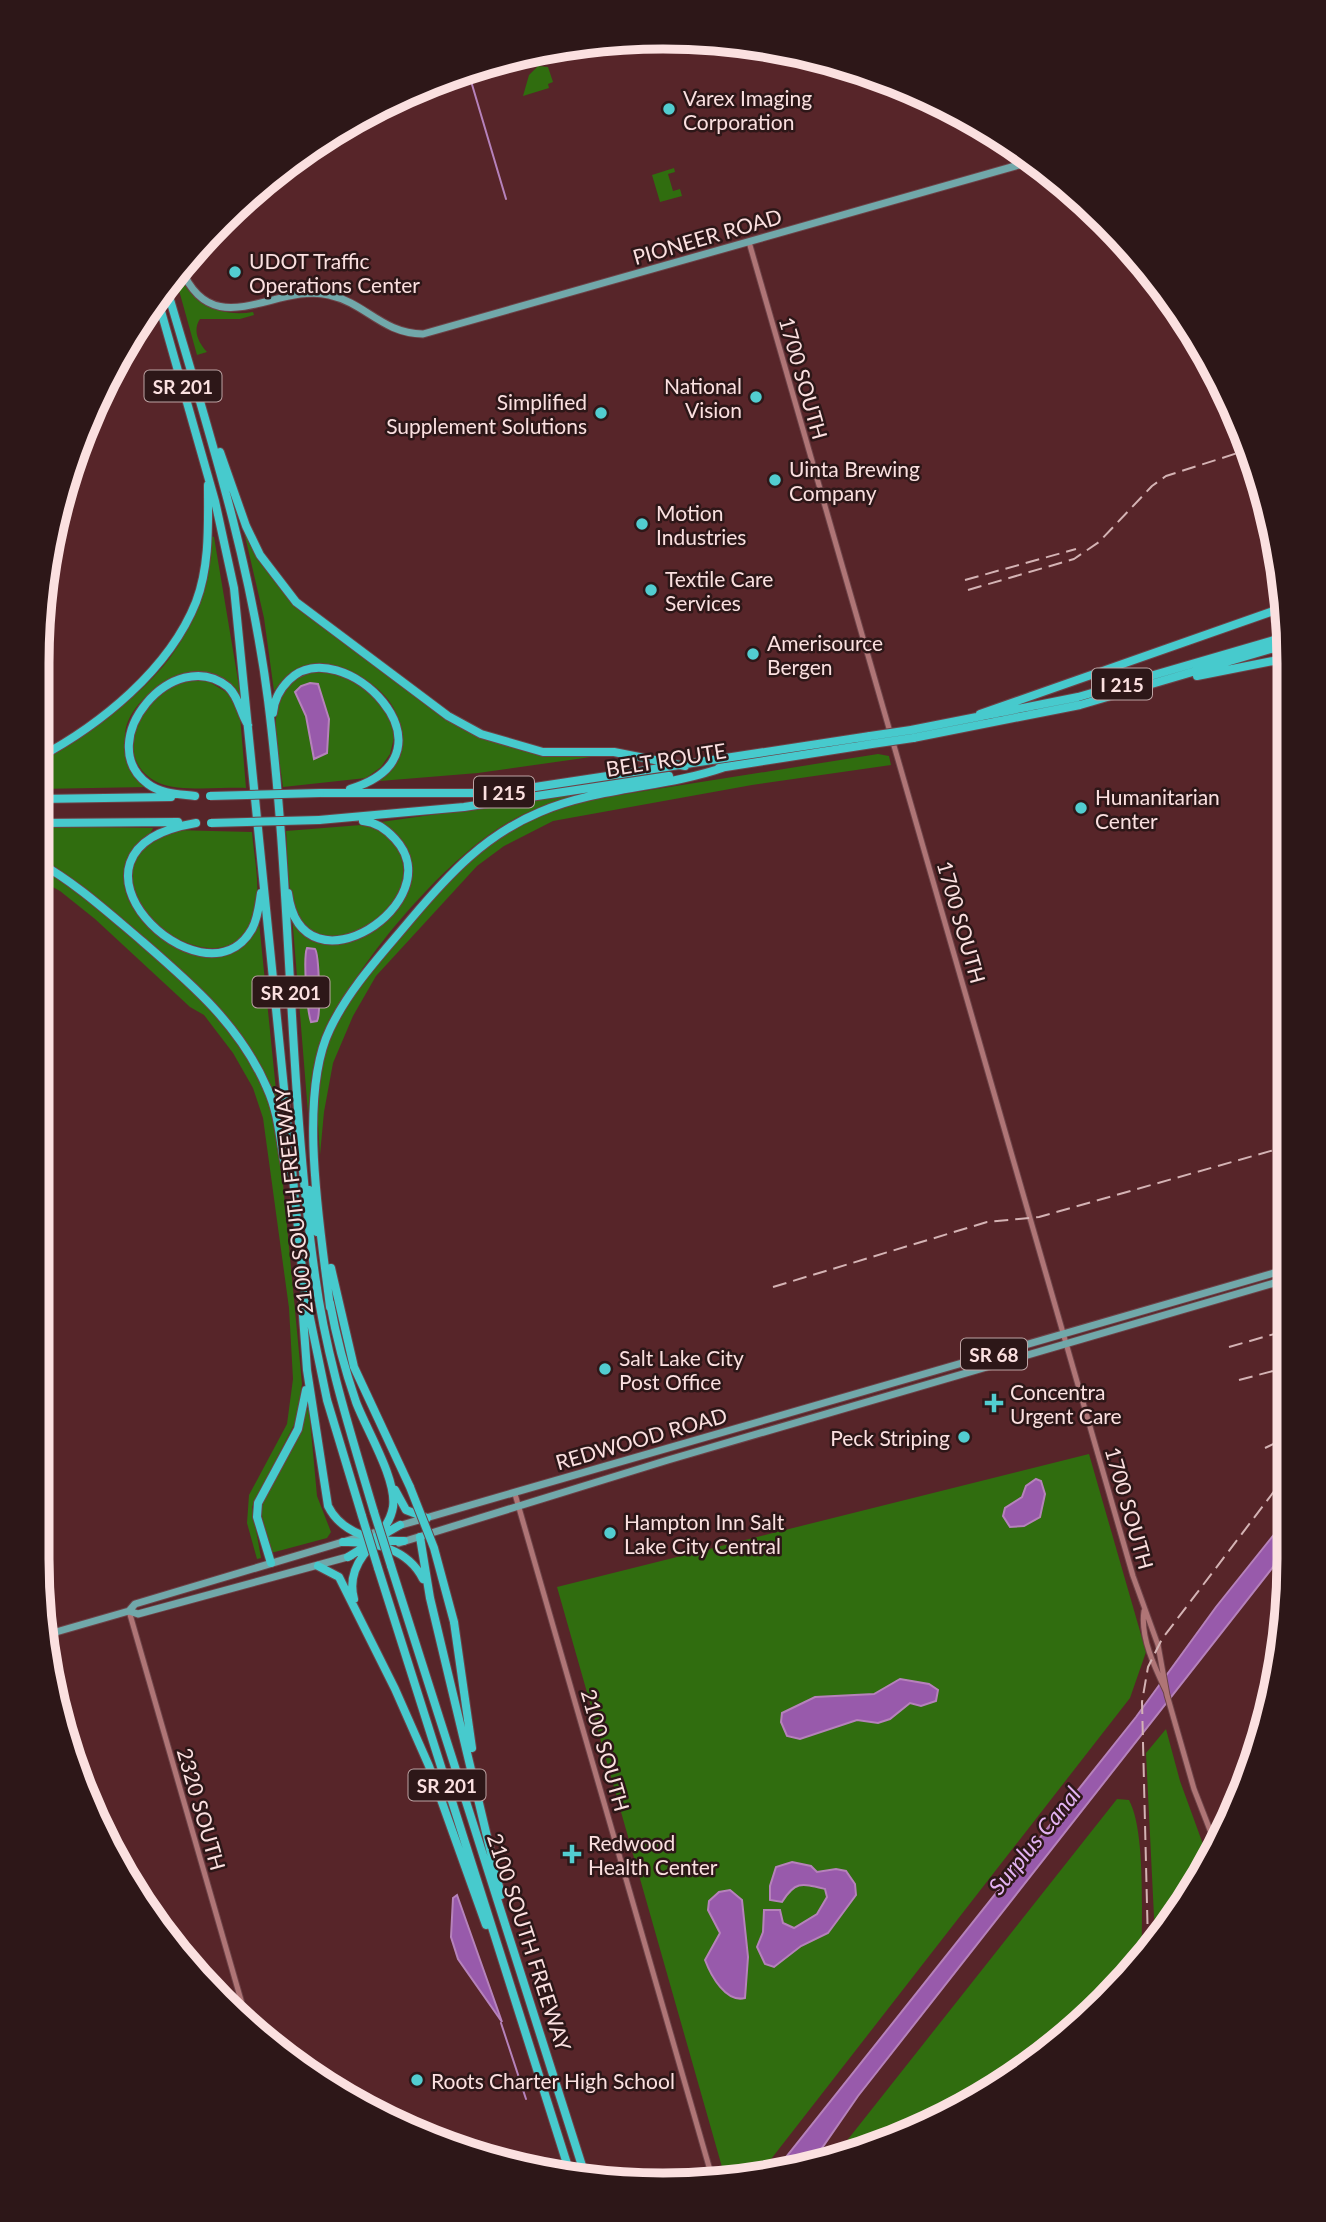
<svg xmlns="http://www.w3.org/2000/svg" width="1326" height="2222" font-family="Lato,sans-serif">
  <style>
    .green { fill: #306d0f }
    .water { fill: #985aab; stroke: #b682bb; stroke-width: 2 }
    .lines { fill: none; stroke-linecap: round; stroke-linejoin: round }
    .stream { stroke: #b682bb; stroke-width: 2 }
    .canal { stroke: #985aab; stroke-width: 5 }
    .minor-casing { stroke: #6c4247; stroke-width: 7 }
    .major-casing { stroke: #6c4247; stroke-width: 9 }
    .highway-casing { stroke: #6c4247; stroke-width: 10 }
    .minor { stroke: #af7576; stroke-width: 5 }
    .major { stroke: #71a8aa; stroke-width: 7 }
    .highway { stroke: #47cacd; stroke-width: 8 }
    .rail { stroke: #d4b3b4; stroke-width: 2; stroke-dasharray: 14 7; stroke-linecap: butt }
    .highway-bridge-casing { stroke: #6c4247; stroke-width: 10; stroke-linecap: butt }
    .highway-bridge { stroke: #47cacd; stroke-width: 8 }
    .poi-dot { fill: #52cdd0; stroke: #2d1718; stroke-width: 2.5 }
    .labels { text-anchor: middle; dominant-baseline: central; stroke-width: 5; stroke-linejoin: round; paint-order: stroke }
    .shield { fill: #2d1718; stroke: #bda4a4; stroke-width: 2 }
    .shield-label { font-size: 19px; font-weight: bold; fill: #fbe0e0 }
    .poi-label { font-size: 21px; fill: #fbe0e0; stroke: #2d1718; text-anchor: start }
    .street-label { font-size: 21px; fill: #fbe0e0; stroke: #2d1718 }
    .water-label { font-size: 23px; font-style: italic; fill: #e3b3f3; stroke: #2d1718 }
    .rim { fill: none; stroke: #fbe0e0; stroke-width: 9 }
  </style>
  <rect width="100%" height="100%" fill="#572529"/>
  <!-- green -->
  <path class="green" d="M538 66 548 67 553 82 548 84 549 88 523 96 529 75Z
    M674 168 675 172 668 174 673 191 680 189 682 196 660 202 652 175Z
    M178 272C190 303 221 318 253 312L254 315 240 319H200C192 331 199 343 207 352L197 355 175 276Z
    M242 523 302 608 430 704 509 744 591 757 478 773 380 781C386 767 400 745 399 726 397 688 336 656 303 667 290 671 282 681 274 691L264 618Z
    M211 536 214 537 241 698C233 688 225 679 212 675 179 665 118 704 126 743 129 757 141 774 147 787L38 789V763C88 735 167 681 188 626 199 598 204 565 211 536Z
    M328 669 362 685 391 716 394 738 390 754 381 767 366 778 283 787C279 752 262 695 301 674 308 670 319 670 328 669Z
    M206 680 231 695 240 716 246 788C222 787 179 792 159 783 110 760 138 697 178 682 186 680 197 680 206 680Z
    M878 754 889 756 891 765 752 785 553 821 504 846 477 866 376 976 353 1016 333 1063 324 1112 320 1155 317 1108 320 1072 330 1035 347 1002 452 872 516 824 575 802Z
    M593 792C563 800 534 807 507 823 441 861 339 981 317 1055 311 1073 310 1093 308 1113L292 915C330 967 413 927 409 867 408 851 386 837 381 822Z
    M361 825C377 828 392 835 399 850 426 912 320 972 296 910 286 887 288 855 286 831Z
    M38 826 153 828C147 843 129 847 125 872 120 909 150 926 177 940 185 944 194 951 201 953 224 958 250 942 259 922L278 1110 257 1059 222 1011 93 894 38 857Z
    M173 830 252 832C254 859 263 895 252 922 223 992 93 905 141 849 147 841 164 835 173 830Z
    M38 863 84 893 206 1001 222 1018 258 1075 271 1107 280 1152 302 1384 296 1421 252 1507 261 1558 257 1559 247 1523 249 1495 287 1424 293 1379 289 1308 263 1118 253 1088 233 1053 204 1015 190 1007 95 919 60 891 38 879Z
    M306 1409H309L317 1496 331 1532 327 1538 271 1553 260 1508Z
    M1089 1454 1146 1652 1130 1698 768 2163 724 2174 557 1587Z
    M1166 1729 1180 1781 1208 1858 1183 1907 1155 1937 1146 1753Z
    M1117 1799 1129 1800C1146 1832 1141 1914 1142 1952L1044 2056 864 2152 834 2157Z"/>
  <!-- water -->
  <path class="water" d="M310 683 318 684 329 719 327 753 314 759 306 716 295 692 301 686Z
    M307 948 315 949C319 954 321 1015 317 1021L311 1022C307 1010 303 958 307 948Z
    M1036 1479 1041 1481 1045 1494 1040 1517 1024 1526 1010 1527 1003 1516 1005 1508 1022 1497 1026 1486Z
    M1288 1517V1548L858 2096 813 2161 779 2166 1136 1717 1216 1607Z
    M900 1679 929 1684 938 1690 936 1701 921 1706 910 1703 890 1719 878 1723 857 1720 800 1739 787 1736 781 1722 782 1713 815 1697 874 1694Z
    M792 1862 811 1866 817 1872 836 1869 846 1871 855 1884 856 1895 828 1933 801 1946 774 1967 765 1964 757 1947 763 1932 764 1910H780L783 1923 794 1928 817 1914 827 1897 825 1889C801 1883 795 1881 782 1902L770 1900V1886L776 1867Z
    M730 1890 742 1900 748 1957 745 1998C726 2003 711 1976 705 1960L720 1933 708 1910 709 1901 719 1892Z
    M457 1895 502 2022 458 1959 451 1937 453 1898Z"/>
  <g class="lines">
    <!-- stream -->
    <path class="stream" d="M468 71 506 199
      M501 2023 526 2099"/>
    <!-- canal -->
    <path class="canal" d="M37 1495V1471"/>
    <defs>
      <path id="minor" d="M749 242 1133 1576 1158 1645 1167 1695 1194 1789 1215 1843
        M515 1494 712 2177
        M129 1611 245 2014
        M1144 1611C1140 1637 1155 1668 1166 1691"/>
      <path id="major" d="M181 268C213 346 276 282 329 295 366 303 381 333 423 334L1033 161
        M398 1526 1288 1269
        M399 1543 668 1460 1288 1279
        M129 1611 135 1604 383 1530
        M49 1634 129 1611 138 1614 351 1556"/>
      <path id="highway" d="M166 286C206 423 250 557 268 700 292 891 288 1085 315 1275 326 1357 351 1434 374 1512
        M157 297 215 501 234 588 304 1289 327 1400 362 1516
        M220 452 246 526 260 555 296 602 448 716 481 734 543 752H614L685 766
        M1197 676 1288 658
        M273 713C274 700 280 689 289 680 340 629 468 753 350 789
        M980 714 1285 607
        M911 730 1078 697 1288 636
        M913 738 1080 705 1288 644
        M38 758C100 725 169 670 196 602 210 565 208 524 208 485
        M719 768 872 744
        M320 793H496L870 736
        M195 796C180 794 161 794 148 784 91 742 174 643 228 687 239 697 240 713 248 725
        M38 799 171 797
        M319 820 464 807 669 776
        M38 823 178 822
        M196 823C35 850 204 1014 252 929 258 918 259 905 261 893
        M38 862C74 882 104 909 136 936 188 981 239 1023 267 1088 280 1116 280 1146 287 1176
        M288 893C302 1000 453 901 395 839 386 829 376 822 363 821
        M309 1190 317 1232
        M331 1268 354 1367 410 1487
        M302 1303 307 1370 328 1506C342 1534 375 1542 404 1541
        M330 1303C336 1336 345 1370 356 1402 366 1429 397 1479 393 1507 389 1531 367 1546 348 1557
        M330 1307C321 1232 297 1097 330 1029 350 987 382 954 411 919 449 874 485 835 540 812 598 787 665 788 725 767
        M395 1490 406 1510 427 1518
        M420 1537 430 1598 501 1895
        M343 1542C374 1541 408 1549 423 1579
        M271 1563 257 1517 258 1503 298 1429 306 1390
        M318 1566 339 1577 395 1689 429 1766 486 1925
        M391 1566 584 2172
        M378 1568 569 2170
        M354 1599C345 1566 373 1539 400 1525
        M454 1622 472 1748"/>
    </defs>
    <!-- minor casing -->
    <use href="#minor" class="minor-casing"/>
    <!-- major casing -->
    <use href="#major" class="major-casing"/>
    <!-- highway casing -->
    <use href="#highway" class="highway-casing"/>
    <!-- minor -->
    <use href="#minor" class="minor"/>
    <!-- major -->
    <use href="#major" class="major"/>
    <!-- highway -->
    <use href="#highway" class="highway"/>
    <!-- rail -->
    <path class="rail" d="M965 580 1076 549
      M968 590 1074 559 1099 542 1152 486 1166 476 1250 449
      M773 1287 987 1222 1039 1217 1288 1146
      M1229 1347 1288 1330
      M1239 1380 1288 1367
      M1265 1448 1288 1437
      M1148 1945 1142 1702 1148 1667 1162 1639 1288 1473"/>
    <defs>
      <path id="highway-bridge" d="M870 736 911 730
        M872 744 913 738
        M210 796 320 793
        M211 823 319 820
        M410 1487 434 1548 454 1622
        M374 1512 391 1566
        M362 1516 378 1568"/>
    </defs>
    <!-- highway-bridge casing -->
    <use href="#highway-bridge" class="highway-bridge-casing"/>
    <!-- highway-bridge -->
    <use href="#highway-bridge" class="highway-bridge"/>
  </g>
  <!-- markers -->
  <g class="poi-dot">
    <circle cx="669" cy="109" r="7"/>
    <circle cx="235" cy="272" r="7"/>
    <circle cx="756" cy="397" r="7"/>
    <circle cx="601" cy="413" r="7"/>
    <circle cx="775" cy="480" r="7"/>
    <circle cx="642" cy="524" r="7"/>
    <circle cx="651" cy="590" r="7"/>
    <circle cx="753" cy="654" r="7"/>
    <circle cx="1081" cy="808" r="7"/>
    <circle cx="605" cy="1369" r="7"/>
    <path d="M990.5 1392.5h7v7h7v7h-7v7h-7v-7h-7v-7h7z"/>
    <circle cx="964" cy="1437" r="7"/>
    <circle cx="610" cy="1533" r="7"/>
    <path d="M568.5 1843.5h7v7h7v7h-7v7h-7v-7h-7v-7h7z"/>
    <circle cx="417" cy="2080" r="7"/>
  </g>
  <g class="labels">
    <!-- shield labels -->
    <g class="shield">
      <rect x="144.5" y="370.5" width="77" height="31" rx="5"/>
      <rect x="1092" y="668.5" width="60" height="31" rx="5"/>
      <rect x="474" y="776.5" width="60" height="31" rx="5"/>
      <rect x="252.5" y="976.5" width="77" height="31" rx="5"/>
      <rect x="961" y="1338.5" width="66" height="31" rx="5"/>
      <rect x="408.5" y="1769.5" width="77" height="31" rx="5"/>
    </g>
    <g class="shield-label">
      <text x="183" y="386">SR 201</text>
      <text x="1122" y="684">I 215</text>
      <text x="504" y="792">I 215</text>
      <text x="291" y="992">SR 201</text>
      <text x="994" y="1354">SR 68</text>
      <text x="447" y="1785">SR 201</text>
    </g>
    <!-- poi labels -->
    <g class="poi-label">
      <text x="683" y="97">Varex Imaging<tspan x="683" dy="24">Corporation</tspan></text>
      <text x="249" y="260">UDOT Traffic<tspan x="249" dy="24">Operations Center</tspan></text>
      <text x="742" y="385" text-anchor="end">National<tspan x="742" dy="24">Vision</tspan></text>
      <text x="587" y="401" text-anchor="end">Simplified<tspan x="587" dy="24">Supplement Solutions</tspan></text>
      <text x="789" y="468">Uinta Brewing<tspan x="789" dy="24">Company</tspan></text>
      <text x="656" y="512">Motion<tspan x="656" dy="24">Industries</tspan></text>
      <text x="665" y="578">Textile Care<tspan x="665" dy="24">Services</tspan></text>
      <text x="767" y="642">Amerisource<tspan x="767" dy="24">Bergen</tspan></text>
      <text x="1095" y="796">Humanitarian<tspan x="1095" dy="24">Center</tspan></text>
      <text x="619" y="1357">Salt Lake City<tspan x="619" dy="24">Post Office</tspan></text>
      <text x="1010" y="1391">Concentra<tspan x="1010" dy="24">Urgent Care</tspan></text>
      <text x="950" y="1437" text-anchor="end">Peck Striping</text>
      <text x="624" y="1521">Hampton Inn Salt<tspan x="624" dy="24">Lake City Central</tspan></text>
      <text x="588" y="1842">Redwood<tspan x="588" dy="24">Health Center</tspan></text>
      <text x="431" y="2080">Roots Charter High School</text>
    </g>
    <!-- street labels -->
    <g class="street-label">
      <text transform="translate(707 236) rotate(-16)">PIONEER ROAD</text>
      <text transform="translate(804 378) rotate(74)">1700 SOUTH</text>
      <text transform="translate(666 759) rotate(-9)">BELT ROUTE</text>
      <text transform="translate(962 922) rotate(74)">1700 SOUTH</text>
      <text transform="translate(293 1201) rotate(-96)">2100 SOUTH FREEWAY</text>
      <text transform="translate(641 1438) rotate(-16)">REDWOOD ROAD</text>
      <text transform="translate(1130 1508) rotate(74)">1700 SOUTH</text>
      <text transform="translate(606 1750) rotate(74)">2100 SOUTH</text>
      <text transform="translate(202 1809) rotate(74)">2320 SOUTH</text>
      <text transform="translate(530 1942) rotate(72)">2100 SOUTH FREEWAY</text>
    </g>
    <!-- water labels -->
    <g class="water-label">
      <text transform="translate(1034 1840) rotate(-51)">Surplus Canal</text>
    </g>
  </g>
  <!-- crop -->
  <path d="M0 0H1326V2222H0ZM663 49H663A614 614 0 0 1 1277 663V1559A614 614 0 0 1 663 2173H663A614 614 0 0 1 49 1559V663A614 614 0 0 1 663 49Z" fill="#2d1718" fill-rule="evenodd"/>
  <path class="rim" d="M663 49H663A614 614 0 0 1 1277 663V1559A614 614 0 0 1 663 2173H663A614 614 0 0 1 49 1559V663A614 614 0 0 1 663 49Z"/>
</svg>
